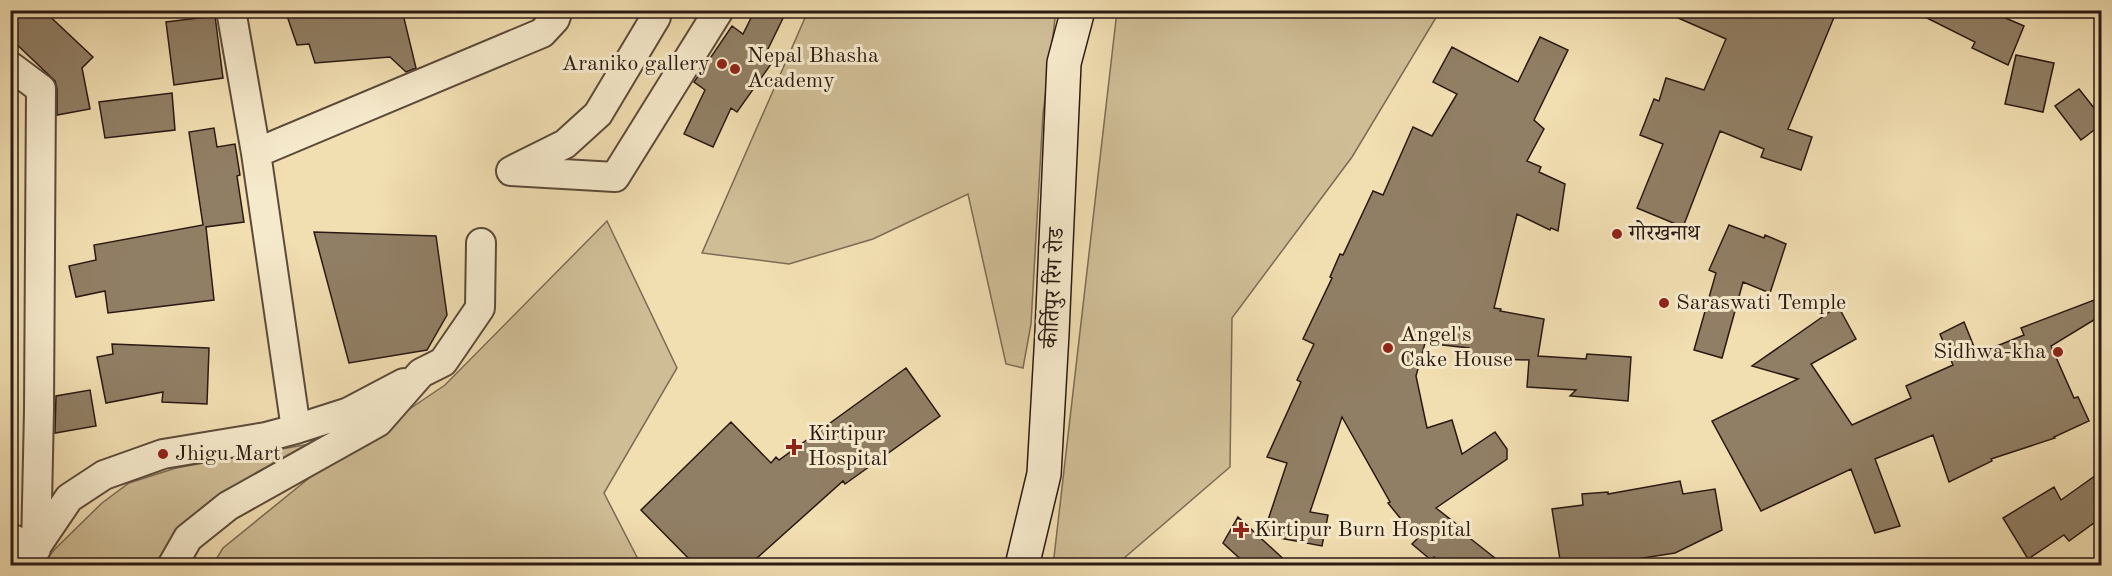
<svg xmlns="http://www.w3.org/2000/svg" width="2112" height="576" font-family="'Old Standard TT','Noto Serif Devanagari',serif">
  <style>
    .green { fill: #cfbd96; stroke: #7c6b54; stroke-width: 1.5 }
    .building { fill: #917f65; stroke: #2a1913; stroke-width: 1.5 }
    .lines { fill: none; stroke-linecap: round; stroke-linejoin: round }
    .street-casing { stroke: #5c4a3a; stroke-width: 32 }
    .secondary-casing { stroke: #2a1913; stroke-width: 36 }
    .street { stroke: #f6eacc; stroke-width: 28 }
    .secondary { stroke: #f6eacc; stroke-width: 33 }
    .poi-dot { fill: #8f2418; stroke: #f6eacc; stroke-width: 2 }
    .labels { text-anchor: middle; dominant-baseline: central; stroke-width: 6; stroke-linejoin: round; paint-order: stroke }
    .poi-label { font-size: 22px; fill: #2a1913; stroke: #f6eacc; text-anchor: start }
    .street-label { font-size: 22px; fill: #2a1913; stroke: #f6eacc }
  </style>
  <rect width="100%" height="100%" fill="#f1deb1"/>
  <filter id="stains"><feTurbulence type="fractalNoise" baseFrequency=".00333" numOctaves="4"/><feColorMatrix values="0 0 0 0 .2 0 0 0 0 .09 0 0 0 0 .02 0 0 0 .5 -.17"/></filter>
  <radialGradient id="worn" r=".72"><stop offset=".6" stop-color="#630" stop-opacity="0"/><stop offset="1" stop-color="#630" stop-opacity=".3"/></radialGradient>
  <!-- green -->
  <path class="green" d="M808 11H1056L1043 114 1031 324 1023 368 1006 364 968 194 873 239 789 264 702 253Z
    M1117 11H1440L1352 157 1232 318 1230 467 1116 565H1051L1054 557Z
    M607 221 677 368 604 493 641 565 212 566 223 548 319 470 445 385Z
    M315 443 170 565 41 566 55 549 102 503 129 483 176 468Z"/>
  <!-- building -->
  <path class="building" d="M18 10H43L93 57 82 68 90 109 57 115V89L55 81 10 38V18Z
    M285 10H402L416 68 406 72 390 57 315 63 309 44 297 45Z
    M755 10H787L767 51 776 57 737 112 731 108 713 147 684 134 705 90 694 82 732 26 743 34Z
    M1660 10H1837L1788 129 1812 137 1801 170 1761 157 1764 149 1720 131 1683 227 1637 208 1663 144 1640 135 1654 99 1659 101 1666 78 1704 90 1726 39Z
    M1911 10H1987L2024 26 2008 65 1972 48 1975 42Z
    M215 16 223 78 174 85 166 22Z
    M1540 37 1568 50 1534 120 1544 129 1527 161 1541 167 1539 172 1565 184 1558 231 1551 228 1550 230 1517 214 1494 308 1501 309 1500 311 1544 319 1538 356 1586 359 1587 354 1631 357 1628 401 1570 396 1576 390 1527 387 1529 360 1468 358 1469 348 1425 343 1416 376 1427 428 1452 420 1462 454 1495 432 1507 449V459L1436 508 1459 526 1457 528 1505 566H1446L1434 557 1431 560 1412 544 1417 539 1388 503 1390 502 1342 417 1310 512 1328 515 1322 546 1263 535 1287 463 1267 457 1301 382 1297 380 1314 344 1303 339 1332 278 1330 277 1340 254 1343 255 1373 191 1383 195 1413 127 1432 136 1457 94 1433 82 1452 47 1518 82Z
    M2016 55 2054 63 2043 112 2005 104Z
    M2079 89 2102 118V124L2081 140 2055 106Z
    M172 93 175 130 105 138 99 102Z
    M214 128 217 147 235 144 240 175 237 176 244 222 206 227 214 300 108 313 105 291 76 297 69 266 96 260 94 245 203 225 189 132Z
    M1729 225 1764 238 1765 235 1786 244 1770 293 1743 282 1722 358 1694 350 1716 273 1709 270Z
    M314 232 436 236 447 315 427 350 349 363Z
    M2102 297V315L2051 346 2074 398 2078 397 2089 421 2054 437 2055 438 1991 459 1992 461 1949 482 1933 435 1875 459 1900 526 1875 533 1851 469 1761 511 1712 421 1798 379 1752 366 1838 306 1856 339 1811 364 1852 425 1911 398 1906 386 1953 365 1940 334 1964 322 1977 354 2024 335 2021 328Z
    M112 344 209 348 207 404 162 402 163 392 106 403 97 357 113 354Z
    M906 368 940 416 845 484 843 481 748 566H696L641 510 731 422 771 463 776 457 779 460Z
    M90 390 96 426 55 433 56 396Z
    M2102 471V517L2069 541 2064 535 2028 559 2003 518 2054 487 2061 500Z
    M1680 481 1683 494 1715 489 1722 530 1675 553 1617 562 1561 566 1552 509 1583 505 1582 494 1608 492V494Z
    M1238 517 1291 566H1248L1223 543Z"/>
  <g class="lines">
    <defs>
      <path id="street" d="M231 10 256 153 296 429
        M656 10V17L598 114 565 144 511 171 615 177 719 10
        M10 66 41 89 39 410 36 549
        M256 153 542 33 555 19 558 10
        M10 538 36 549
        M23 566 69 498 104 475 163 454 266 437 296 429 349 412 404 383
        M172 566 188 538 228 506 378 422 421 373 443 362 480 308 481 243"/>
      <path id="secondary" d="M1022 566 1044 474 1052 333 1064 63 1078 10"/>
    </defs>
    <!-- street casing -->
    <use href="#street" class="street-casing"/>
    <!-- secondary casing -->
    <use href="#secondary" class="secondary-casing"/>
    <!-- street -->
    <use href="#street" class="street"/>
    <!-- secondary -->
    <use href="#secondary" class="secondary"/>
  </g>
  <!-- markers -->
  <g class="poi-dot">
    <circle cx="722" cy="64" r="6"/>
    <circle cx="735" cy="69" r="6"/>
    <circle cx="1617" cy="234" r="6"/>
    <circle cx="1664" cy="303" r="6"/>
    <circle cx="1388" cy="348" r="6"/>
    <circle cx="2058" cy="352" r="6"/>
    <path d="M791 438h6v6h6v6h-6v6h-6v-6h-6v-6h6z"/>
    <circle cx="163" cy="454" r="6"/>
    <path d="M1238 521h6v6h6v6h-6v6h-6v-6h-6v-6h6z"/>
  </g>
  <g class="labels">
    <!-- poi labels -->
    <g class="poi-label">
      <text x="747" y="56">Nepal Bhasha<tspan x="747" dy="25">Academy</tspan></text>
      <text x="710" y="64" text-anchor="end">Araniko gallery</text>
      <text x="1629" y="234">गोरखनाथ</text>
      <text x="1676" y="303">Saraswati Temple</text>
      <text x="1400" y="335">Angel's<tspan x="1400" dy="25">Cake House</tspan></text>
      <text x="2046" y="352" text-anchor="end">Sidhwa-kha</text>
      <text x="808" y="434">Kirtipur<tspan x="808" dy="25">Hospital</tspan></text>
      <text x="175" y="454">Jhigu Mart</text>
      <text x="1254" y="530">Kirtipur Burn Hospital</text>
    </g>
    <!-- street labels -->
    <g class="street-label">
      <text transform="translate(1054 288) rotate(-87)">कीर्तिपुर रिंग रोड</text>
    </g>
  </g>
  <!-- margin -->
  <rect width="2112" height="576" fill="none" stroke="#f1deb1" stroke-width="36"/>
  <rect x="12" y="12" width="2088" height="552" fill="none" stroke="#2a1913" stroke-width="3"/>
  <rect x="18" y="18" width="2076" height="540" fill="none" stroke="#2a1913" stroke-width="1.5"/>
  <rect width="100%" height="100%" filter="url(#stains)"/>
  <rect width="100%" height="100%" fill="url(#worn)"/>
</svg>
